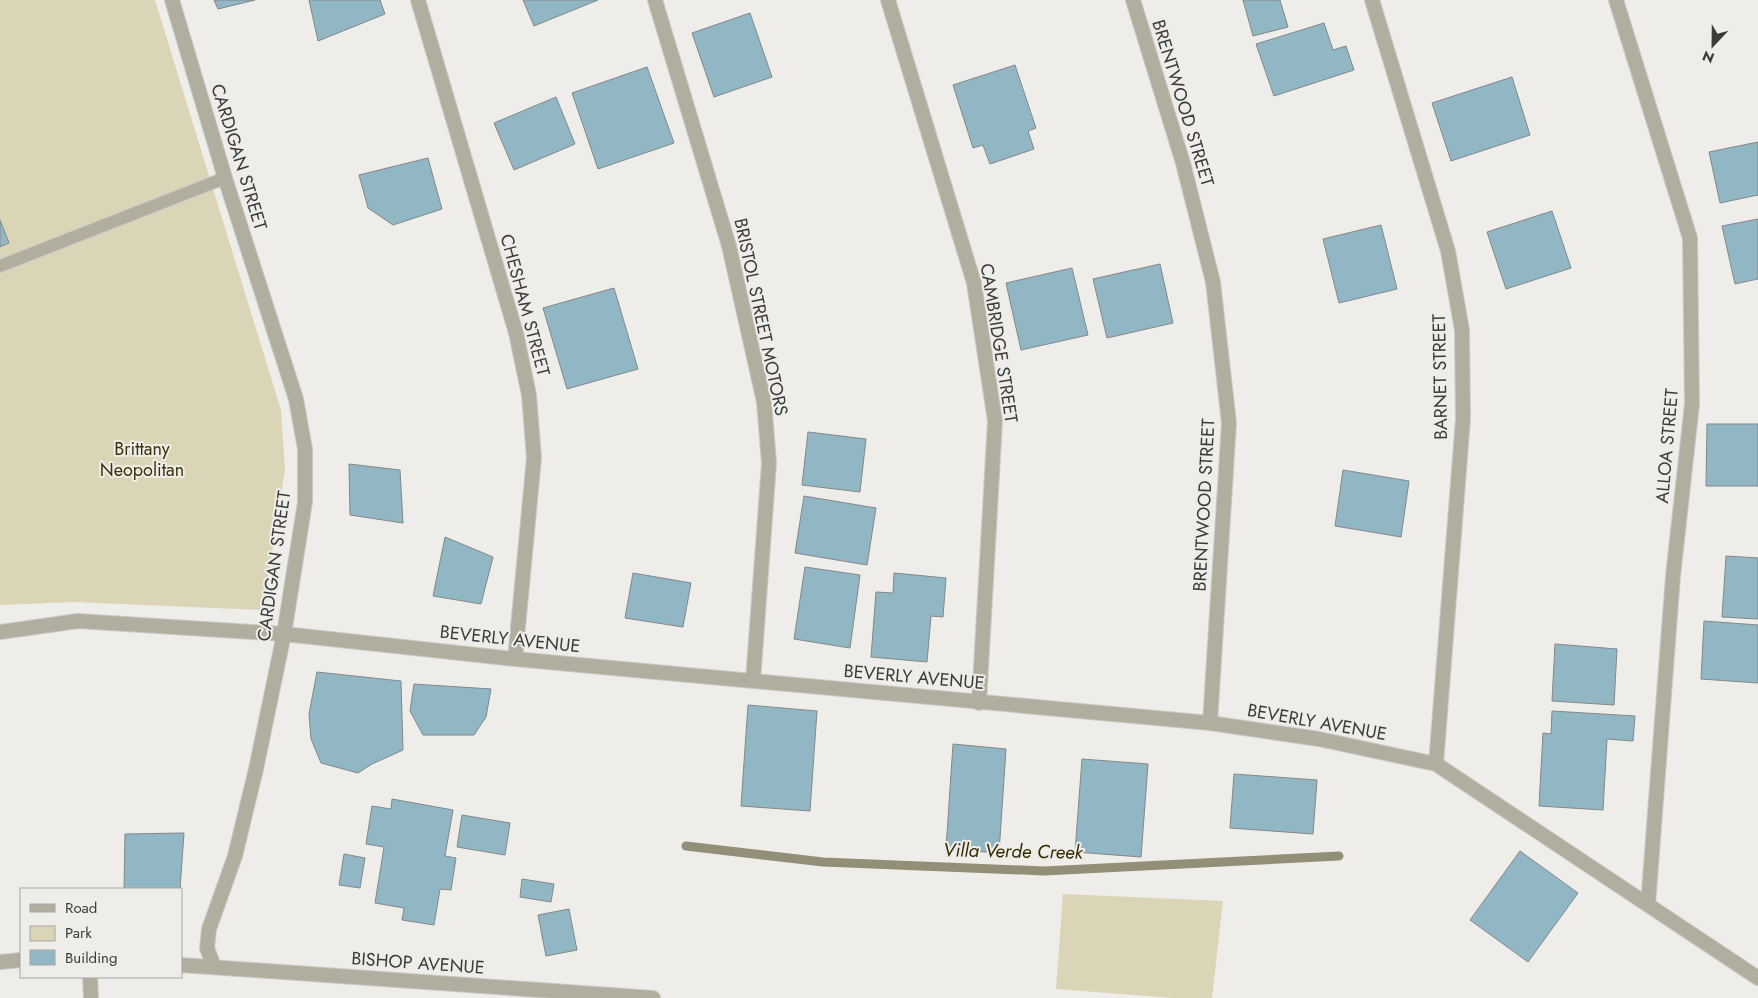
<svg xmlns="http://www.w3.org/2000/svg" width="1758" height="998" font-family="Jost,sans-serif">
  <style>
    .green { fill: #dbd5b7 }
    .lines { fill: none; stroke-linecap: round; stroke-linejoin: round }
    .stream { stroke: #928e77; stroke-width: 9 }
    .building { fill: #92b7c4; stroke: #838789 }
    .service-casing { stroke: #cac9c6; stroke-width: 14 }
    .minor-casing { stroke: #cac9c6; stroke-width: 16 }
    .service { stroke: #b1aea0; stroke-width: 12 }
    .minor { stroke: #b1aea0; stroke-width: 14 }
    .labels { text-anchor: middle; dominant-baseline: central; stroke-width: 4; stroke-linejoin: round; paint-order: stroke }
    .street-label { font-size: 18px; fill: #3b3b39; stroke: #eeede9 }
    .park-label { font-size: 18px; fill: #3b3207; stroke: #eeede9 }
    .water-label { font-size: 19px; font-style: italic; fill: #342c01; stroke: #eeede9 }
  </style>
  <rect width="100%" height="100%" fill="#eeede9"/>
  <!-- green -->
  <path class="green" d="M0 0H155L281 410 285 470 263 610 74 602 0 605Z
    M1063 894 1223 901 1212 998H1173L1056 989Z"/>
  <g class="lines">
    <!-- stream -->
    <path class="stream" d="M686 846 823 862 1044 871 1339 856"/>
  </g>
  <!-- building -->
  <path class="building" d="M214 0H255L218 9Z
    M309 0H380L385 14 318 41Z
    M523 0H598L534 26Z
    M1243 0H1280L1288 27 1253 36Z
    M750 13 772 77 714 97 692 33Z
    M1324 23 1333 50 1346 46 1354 70 1274 96 1256 44Z
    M1015 65 1036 128 1028 131 1034 149 990 164 983 145 973 148 953 85Z
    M647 67 674 143 598 169 572 93Z
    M1512 77 1530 135 1451 161 1432 103Z
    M556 97 575 144 514 170 494 123Z
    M1758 142V195L1720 203 1709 152Z
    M428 158 442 209 393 225 368 208 359 175Z
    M1552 211 1571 268 1506 289 1487 232Z
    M1758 219V279L1735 284 1722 226Z
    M0 220 9 243 0 247Z
    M1381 225 1397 289 1339 303 1323 239Z
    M1160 264 1173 323 1107 338 1093 279Z
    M1072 268 1088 335 1021 350 1006 283Z
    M614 288 638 369 567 389 543 308Z
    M1707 424H1758V486H1706Z
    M808 432 866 439 860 492 802 485Z
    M349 464 400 470 403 523 350 515Z
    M1343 470 1409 481 1401 537 1335 526Z
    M804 496 876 508 867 565 795 553Z
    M445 537 493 557 481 604 433 596Z
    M1726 556 1758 558V619L1722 617Z
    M805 567 860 575 850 648 794 639Z
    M633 573 691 583 683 627 625 618Z
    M894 573 946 578 943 617 931 616 927 662 871 657 876 592 893 593Z
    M1704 621 1758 625V683L1701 679Z
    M1555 644 1617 649 1614 705 1552 701Z
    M317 672 401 681 403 750 372 764 358 773 321 763 311 739 309 714Z
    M414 684 491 689 486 717 474 735H423L410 711Z
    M748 705 817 711 810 811 741 806Z
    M1552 711 1635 716 1633 741 1607 739 1603 810 1539 806 1543 733 1551 734Z
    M953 744 1006 749 999 853 946 849Z
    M1082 759 1148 764 1141 857 1075 852Z
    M1234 774 1317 780 1313 834 1230 828Z
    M392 799 453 810 445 856 456 858 451 890 440 889 434 925 402 920 404 908 375 903 384 847 366 844 372 806 391 809Z
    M462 815 510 823 505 855 457 847Z
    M184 833 180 889H124L125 834Z
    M1520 851 1578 893 1528 962 1470 920Z
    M344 854 365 858 360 888 339 885Z
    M522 879 554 884 551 902 520 897Z
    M569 909 577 950 546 956 538 915Z"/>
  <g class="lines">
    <defs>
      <path id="service" d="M0 266 225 178"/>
      <path id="minor" d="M172 0 225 178 296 399 305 449V502L284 634 256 769 235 856 209 929 207 948 214 967
        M418 0 516 333 529 395 534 458 515 659
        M655 0 729 246 764 402 769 463 753 681
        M888 0 974 283 995 421 979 703
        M1133 0 1183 163 1213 282 1229 423 1210 723
        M1372 0 1448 251 1462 330 1463 419 1436 764
        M1616 0 1690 238 1692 404 1673 576 1648 905
        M0 632 78 621 284 634 515 659 1210 723 1319 739 1436 764 1758 978
        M0 962 21 960
        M181 965 653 998
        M90 977 91 998"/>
    </defs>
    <!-- service casing -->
    <use href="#service" class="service-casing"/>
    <!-- minor casing -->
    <use href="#minor" class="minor-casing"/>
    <!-- service -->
    <use href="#service" class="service"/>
    <!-- minor -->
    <use href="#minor" class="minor"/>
  </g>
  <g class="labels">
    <!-- street labels -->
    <g class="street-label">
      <text transform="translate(1183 103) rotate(73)">BRENTWOOD STREET</text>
      <text transform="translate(239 157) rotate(73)">CARDIGAN STREET</text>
      <text transform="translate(525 305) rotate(75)">CHESHAM STREET</text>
      <text transform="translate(761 317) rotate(78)">BRISTOL STREET MOTORS</text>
      <text transform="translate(999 343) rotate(81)">CAMBRIDGE STREET</text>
      <text transform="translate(1440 377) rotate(-91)">BARNET STREET</text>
      <text transform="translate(1667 446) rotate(-85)">ALLOA STREET</text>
      <text transform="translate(1204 505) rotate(-87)">BRENTWOOD STREET</text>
      <text transform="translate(274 566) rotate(-82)">CARDIGAN STREET</text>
      <text transform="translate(510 639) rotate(6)">BEVERLY AVENUE</text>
      <text transform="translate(914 677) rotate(5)">BEVERLY AVENUE</text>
      <text transform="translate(1317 722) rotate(10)">BEVERLY AVENUE</text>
      <text transform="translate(418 963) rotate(4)">BISHOP AVENUE</text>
    </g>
    <!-- park labels -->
    <g class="park-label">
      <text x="142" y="449">Brittany<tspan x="142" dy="21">Neopolitan</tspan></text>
    </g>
    <!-- water labels -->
    <g class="water-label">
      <text transform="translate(1013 851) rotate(1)">Villa Verde Creek</text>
    </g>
  </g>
  <!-- legend -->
  <rect x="20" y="888" width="162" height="90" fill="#eeede9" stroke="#a6a6a3"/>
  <rect x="30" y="904" width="25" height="8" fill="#b1aea0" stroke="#a6a6a3"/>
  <text x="65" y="913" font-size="15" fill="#3b3b39">Road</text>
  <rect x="30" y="926" width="25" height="15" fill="#dbd5b7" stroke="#a6a6a3"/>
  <text x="65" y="938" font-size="15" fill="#3b3b39">Park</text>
  <rect x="30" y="950" width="25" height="15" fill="#92b7c4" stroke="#a6a6a3"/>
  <text x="65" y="963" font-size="15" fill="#3b3b39">Building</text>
  <!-- north arrow -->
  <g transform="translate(1713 45) rotate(202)" stroke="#eeede9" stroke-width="4" paint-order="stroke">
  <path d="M0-4L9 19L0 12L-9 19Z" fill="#3b3b39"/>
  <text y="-8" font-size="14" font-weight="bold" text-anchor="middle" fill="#3b3b39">N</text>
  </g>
</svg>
